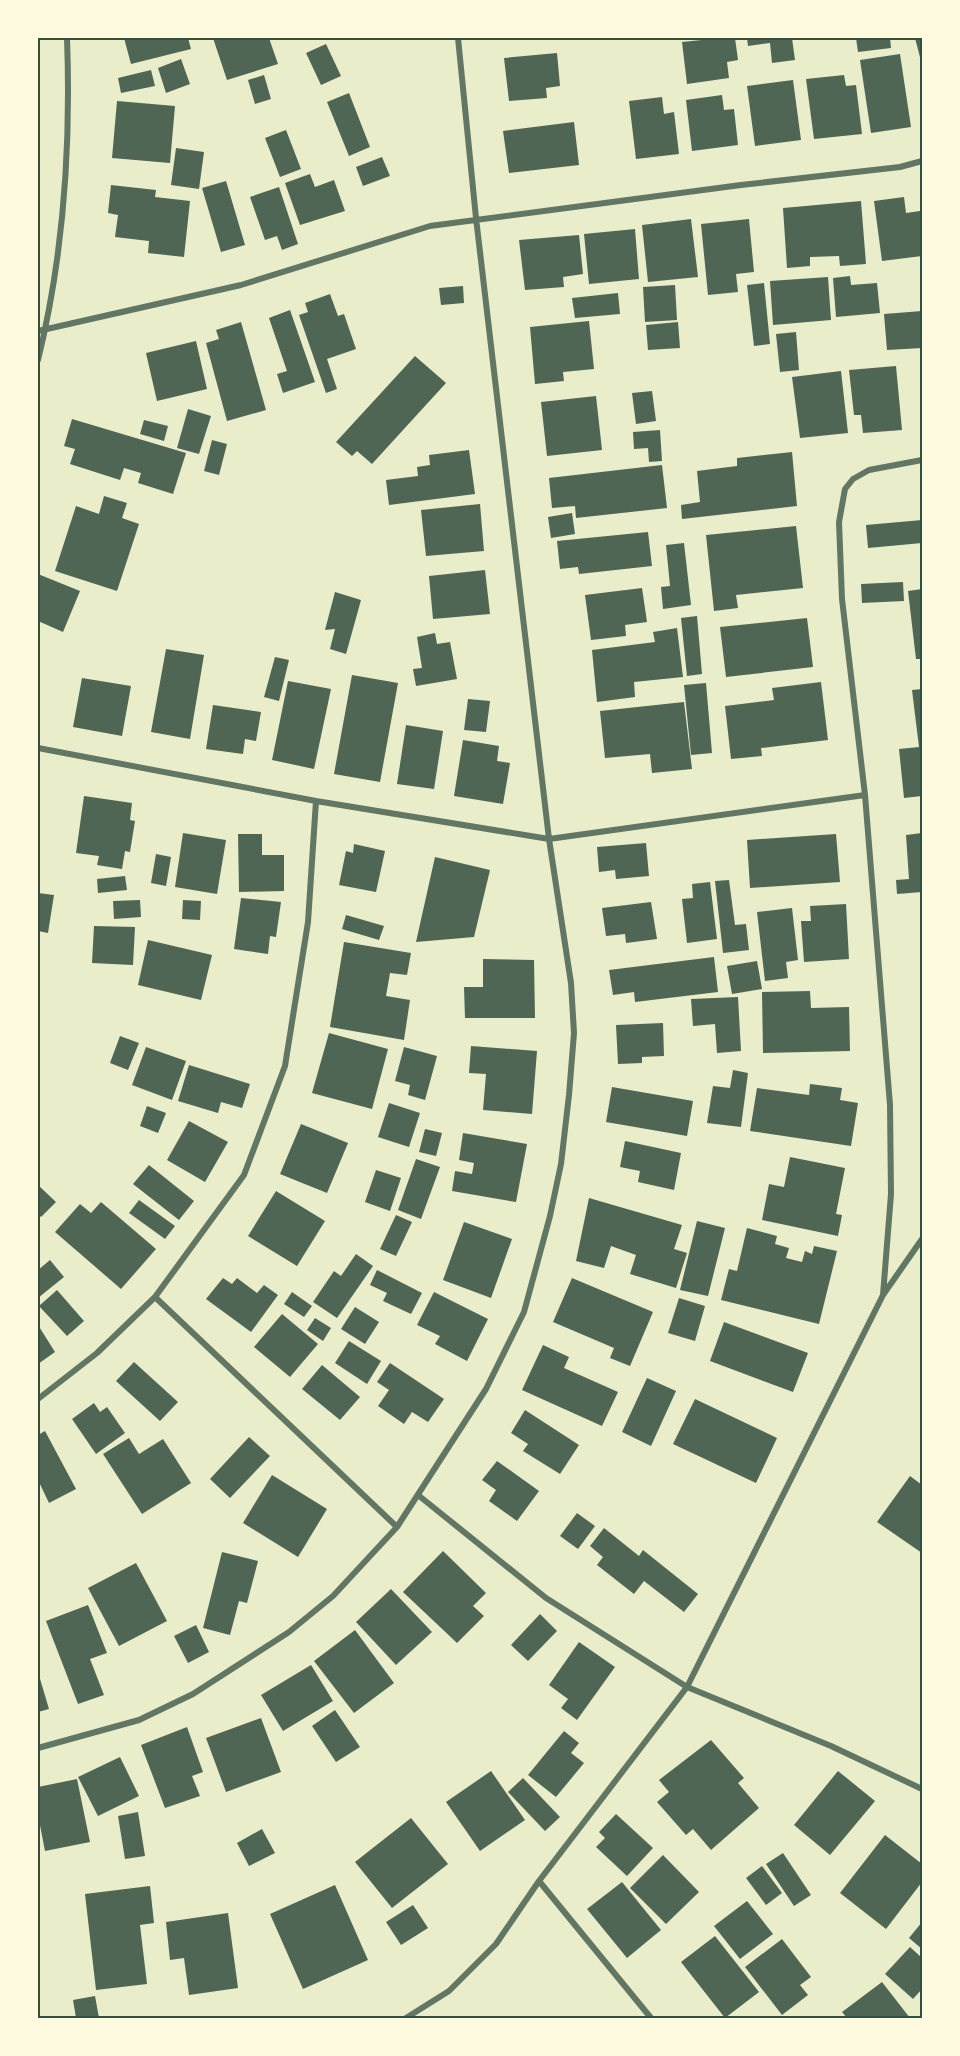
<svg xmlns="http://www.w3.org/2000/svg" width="960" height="2056" font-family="'Fira Sans Condensed',sans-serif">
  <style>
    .building { fill: #4f6655 }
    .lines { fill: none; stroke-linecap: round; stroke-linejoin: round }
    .minor { stroke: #617663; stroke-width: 6 }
    .neatline { fill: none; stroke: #344e41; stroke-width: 2 }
  </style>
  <rect width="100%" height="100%" fill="#e9edc9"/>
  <!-- building -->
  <path class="building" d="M124 38H188L191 49 131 64Z
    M213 38H269L278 64 227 80Z
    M721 38H735L738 60 727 62 729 78 687 84 682 42Z
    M747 38H792L795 60 772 63 770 43 748 46Z
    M856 38H890L891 48 858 52Z
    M915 38H922V65Z
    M326 44 341 76 321 85 306 53Z
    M557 53 560 86 546 88 547 98 509 101 504 58Z
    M900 54 911 127 871 133 860 60Z
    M181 59 190 84 166 93 158 68Z
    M151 70 155 86 121 93 118 78Z
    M264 75 271 99 255 104 248 80Z
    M844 75 846 86 856 85 862 134 814 139 806 79Z
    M793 80 801 140 755 146 747 86Z
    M349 93 370 147 349 156 327 102Z
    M722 95 724 110 734 109 738 145 692 151 686 100Z
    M662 97 664 114 674 112 679 154 636 159 629 101Z
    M117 101 175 106 170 163 112 158Z
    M574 122 579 165 509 173 503 131Z
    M286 130 301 169 280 177 265 138Z
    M176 148 204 152 199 189 171 185Z
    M382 157 390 176 363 186 356 167Z
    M310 174 315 187 334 180 345 211 300 225 285 183Z
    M226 181 245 245 221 252 202 188Z
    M111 185 156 190 155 197 190 201 184 257 148 253 149 241 115 237 118 215 108 213Z
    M279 187 298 244 282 250 277 236 265 240 250 197Z
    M904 197 906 213 920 211 922 256 882 261 874 201Z
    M861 201 866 264 840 266 839 256 810 257V266L787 268 783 208Z
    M691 219 698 277 648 282 642 225Z
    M749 219 754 272 736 274 738 292 708 295 701 224Z
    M635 229 639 279 589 284 584 234Z
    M579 235 583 274 563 277 564 287 525 290 519 240Z
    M850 276 851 285 877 283 880 313 836 317 833 278Z
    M828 277 831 320 773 325 770 281Z
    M764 283 770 344 754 346 747 285Z
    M675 285 677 320 645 322 643 287Z
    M463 286 464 303 441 305 439 288Z
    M618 293 620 314 575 318 572 298Z
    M330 294 338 316 344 314 356 349 327 359 337 389 326 393 299 315 308 312 305 303Z
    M290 310 315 382 283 393 277 374 287 371 269 318Z
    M922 311V348L887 350 884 314Z
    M589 321 594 369 563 372 564 381 535 384 530 327Z
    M241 322 266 410 227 421 206 343 219 339 216 330Z
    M678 322 680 348 648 350 646 325Z
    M796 332 799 370 780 372 776 334Z
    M196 341 207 389 157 401 146 353Z
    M415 356 446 383 372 464 357 451 352 456 336 442Z
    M896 366 902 430 863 433 861 415H854L849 370Z
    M841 371 848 433 800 438 792 377Z
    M652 391 656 421 636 424 632 393Z
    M596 396 602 450 547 456 541 402Z
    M188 409 211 416 199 454 177 448Z
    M72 419 186 453 173 494 138 483 141 473 124 468 120 480 70 464 75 449 64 446Z
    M144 420 168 426 164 441 140 434Z
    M660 430 662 461 649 462 648 448 634 449 633 432Z
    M212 440 227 444 219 475 204 471Z
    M469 450 475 494 389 505 386 480 418 476 417 467 430 465 429 455Z
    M792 452 797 506 682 519 681 505 700 502 697 471 737 466V458Z
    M662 465 667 508 576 518 575 506 552 508 549 478Z
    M104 496 127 503 122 518 139 524 117 591 55 571 76 506 99 514Z
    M480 504 484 551 426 556 421 510Z
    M572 513 575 534 551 538 548 517Z
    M922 520V543L868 548 866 525Z
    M796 526 803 588 736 595 738 608 714 611 706 535Z
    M648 532 652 566 579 574 578 567 560 569 557 541Z
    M684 543 691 605 663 609 661 587 670 586 666 545Z
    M485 570 490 614 433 619 429 576Z
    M38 574 80 591 63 632 38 621Z
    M903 582 904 601 862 603 861 584Z
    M642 588 647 622 625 625 626 636 591 640 585 595Z
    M922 589V659H916L908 591Z
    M335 592 361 600 346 654 330 649 335 629 325 630Z
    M697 616 702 674 687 676 681 618Z
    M807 618 813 667 726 677 720 627Z
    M677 628 683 677 634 682 635 697 597 702 592 650 655 642 653 632Z
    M435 633 437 644 450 642 457 679 416 686 413 669 422 668 417 637Z
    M166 649 204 655 190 739 151 732Z
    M275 657 289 660 279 701 264 697Z
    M352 675 398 683 380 782 334 774Z
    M82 678 131 686 122 736 73 727Z
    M288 681 331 689 314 769 272 760Z
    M821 682 828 740 761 748 762 756 731 759 725 706 774 700 772 688Z
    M706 683 712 753 691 755 684 685Z
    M922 689V796L904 798 899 749 919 747 912 690Z
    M468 699 490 701 486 732 464 730Z
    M684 702 692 769 652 773 650 754 605 758 600 711Z
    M213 705 261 712 256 741 245 739 243 754 206 749Z
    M406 725 443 731 434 789 397 784Z
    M463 740 499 746 497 761 510 763 503 804 454 796Z
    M84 796 132 803 130 820 135 821 130 852 125 851 122 869 97 865 99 856 76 853Z
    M183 833 226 840 217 894 175 887Z
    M922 833V892L897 894 896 880 909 879 906 835Z
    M238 834H262V855H284V891L239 892Z
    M836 834 840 882 750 888 747 840Z
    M646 843 649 876 616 879 615 870 599 872 597 847Z
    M354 844 385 851 376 892 339 885 346 851 353 853Z
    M156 854 171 857 166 886 151 883Z
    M435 857 490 870 474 937 416 942Z
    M125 876 127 890 98 893 97 879Z
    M729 880 735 925 746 924 749 950 723 953 715 881Z
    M710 882 717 939 687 943 682 899 693 898 692 884Z
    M38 893 54 895 48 933 38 931Z
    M241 898 281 902 276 937 270 936 268 954 234 949Z
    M140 900 141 917 114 919 113 901Z
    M183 900 201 901 200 920 182 919Z
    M651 902 657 939 626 943 625 934 606 936 602 908Z
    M846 904 849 959 804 962 801 921H811L810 906Z
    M792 908 798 960 786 962 788 978 765 981 757 912Z
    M346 915 384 926 379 940 342 929Z
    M94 926 135 927 133 965 92 963Z
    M148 940 212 955 201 1000 138 985Z
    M344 942 411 953 407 975 390 973 386 996 410 1000 404 1040 330 1027Z
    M714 957 718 992 635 1002 634 992 613 995 609 970Z
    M483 959 534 960 535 1018H465L464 987H483Z
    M757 961 762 989 732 994 727 966Z
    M810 991 811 1008 849 1007 850 1051 763 1053 762 992Z
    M738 997 741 1051 717 1053 715 1024 693 1026 691 999Z
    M663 1023 664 1056 642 1057V1063L618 1064 616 1025Z
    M329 1033 388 1049 372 1109 312 1093Z
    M120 1036 139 1043 128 1070 110 1063Z
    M471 1046 537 1051 532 1114 483 1110 486 1074 469 1073Z
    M146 1047 186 1061 172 1100 132 1085Z
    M404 1047 437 1056 425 1100 408 1095 410 1085 395 1081Z
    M189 1065 250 1084 242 1108 221 1102 218 1113 178 1101Z
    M733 1070 748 1073 741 1127 707 1123 713 1086 730 1088Z
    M810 1084 842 1088 840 1100 858 1103 851 1146 750 1131 757 1088 809 1095Z
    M612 1087 693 1101 687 1136 606 1122Z
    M389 1103 420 1113 409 1147 378 1137Z
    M147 1106 166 1113 158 1133 140 1126Z
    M189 1121 228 1142 205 1182 167 1160Z
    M301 1124 348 1143 327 1193 280 1174Z
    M425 1129 442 1133 436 1156 419 1152Z
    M463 1133 527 1144 516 1202 452 1191 455 1171 472 1174 474 1163 459 1160Z
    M625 1141 681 1153 674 1190 638 1182 640 1171 620 1167Z
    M790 1157 845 1168 836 1214 842 1215 838 1236 762 1220 769 1184 784 1187Z
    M416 1159 440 1167 421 1219 398 1210Z
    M149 1165 194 1201 179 1220 133 1184Z
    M376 1170 401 1178 390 1211 365 1202Z
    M38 1185 56 1202 41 1217 38 1214Z
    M276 1191 325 1221 297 1266 248 1236Z
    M589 1198 682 1225 674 1249 687 1253 676 1288 630 1274 636 1255 611 1246 604 1268 576 1261Z
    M139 1200 175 1226 165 1239 129 1213Z
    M101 1202 156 1249 121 1289 55 1232 80 1204 91 1213Z
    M396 1215 412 1222 396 1256 380 1249Z
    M697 1221 725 1228 708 1296 680 1290Z
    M464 1222 512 1239 491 1298 443 1280Z
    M747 1228 777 1236 775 1244 789 1248 786 1258 802 1262 805 1251 812 1254 814 1246 837 1251 819 1324 721 1300 729 1269 737 1271Z
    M356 1254 373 1266 337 1318 313 1302 334 1271 341 1276Z
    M50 1260 64 1277 38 1298V1270Z
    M377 1270 422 1293 411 1314 383 1301 387 1293 370 1285Z
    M223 1278 232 1284 237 1278 257 1293 264 1285 278 1295 251 1332 206 1299Z
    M572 1278 653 1312 630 1366 610 1358 614 1348 553 1322Z
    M57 1290 84 1321 67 1336 39 1306Z
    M292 1292 312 1306 304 1317 284 1304Z
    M434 1292 488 1319 467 1361 435 1344 440 1336 417 1325Z
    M679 1298 705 1306 695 1341 668 1333Z
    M355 1307 379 1322 365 1344 341 1329Z
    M282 1314 318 1344 290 1377 254 1347Z
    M315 1318 331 1328 323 1341 307 1330Z
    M724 1322 808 1353 793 1392 710 1361Z
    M38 1325 55 1352 38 1364Z
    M349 1341 381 1361 367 1384 335 1363Z
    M543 1345 569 1357 564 1368 618 1392 602 1426 522 1390Z
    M134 1362 178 1402 160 1421 116 1381Z
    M390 1363 444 1399 428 1422 412 1412 404 1424 378 1406 389 1390 377 1382Z
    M322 1365 360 1397 340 1420 302 1389Z
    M647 1378 676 1391 651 1446 622 1432Z
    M695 1399 777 1438 756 1483 673 1444Z
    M94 1403 100 1412 107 1407 125 1433 96 1454 72 1419Z
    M525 1410 579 1445 560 1474 523 1451 528 1444 511 1433Z
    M45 1431 76 1489 49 1503 38 1480V1435Z
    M249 1437 270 1456 230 1498 210 1479Z
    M129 1438 139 1454 163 1439 191 1483 142 1514 103 1454Z
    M497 1461 539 1491 517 1521 489 1501 496 1490 482 1480Z
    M272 1475 327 1509 298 1557 243 1523Z
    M910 1476 922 1485V1553L877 1522Z
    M577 1513 595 1526 578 1549 560 1536Z
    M604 1528 639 1556 643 1550 698 1594 684 1612 644 1581 634 1594 597 1565 603 1557 590 1546Z
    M443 1551 486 1593 473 1606 484 1616 457 1643 403 1592Z
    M222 1552 258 1561 247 1603 239 1601 230 1635 203 1628Z
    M136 1563 167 1621 119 1646 88 1588Z
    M391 1589 432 1632 396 1665 356 1622Z
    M88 1605 107 1653 90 1659 104 1695 78 1704 46 1621Z
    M540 1614 557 1631 528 1661 511 1645Z
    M196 1625 209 1652 188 1663 174 1636Z
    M355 1630 394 1683 354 1713 314 1661Z
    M579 1642 615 1667 577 1720 561 1708 568 1699 549 1685Z
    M311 1665 333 1701 283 1731 261 1695Z
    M38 1672 49 1709 38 1712Z
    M335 1710 360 1747 336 1762 312 1726Z
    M261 1718 281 1772 226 1792 206 1738Z
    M187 1727 203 1772 192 1776 200 1796 165 1808 141 1745Z
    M564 1731 579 1743 571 1753 584 1763 556 1797 528 1775Z
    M711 1740 744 1778 738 1783 759 1808 711 1850 693 1829 686 1835 657 1802 669 1792 659 1780Z
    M120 1757 139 1796 98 1816 78 1777Z
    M491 1771 525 1820 480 1851 446 1802Z
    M838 1771 875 1801 830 1855 794 1825Z
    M523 1778 560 1817 545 1831 508 1792Z
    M77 1779 90 1842 45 1851 38 1815V1787Z
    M138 1812 145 1856 125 1859 118 1816Z
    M616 1814 653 1848 627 1876 596 1847 605 1838 599 1832Z
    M411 1818 448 1864 392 1908 355 1862Z
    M262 1829 275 1853 249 1866 237 1843Z
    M885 1835 922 1864V1882L886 1929 840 1893Z
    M783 1853 811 1895 794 1906 766 1864Z
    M663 1855 699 1892 666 1924 630 1888Z
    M762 1866 782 1893 766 1905 746 1878Z
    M622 1882 661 1930 627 1958 587 1909Z
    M335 1885 368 1960 303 1989 270 1914Z
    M150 1886 154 1923 140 1925 147 1984 96 1990 85 1894Z
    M747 1901 773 1934 740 1959 714 1926Z
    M413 1905 428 1928 401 1945 386 1922Z
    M228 1913 238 1988 189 1995 184 1958 170 1960 166 1922Z
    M922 1922V1949L909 1938Z
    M715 1936 759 1992 725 2018 681 1962Z
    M782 1939 811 1977 800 1985 808 1995 782 2015 745 1967Z
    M910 1947 922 1958V1989L913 1999 885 1974Z
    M882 1982 910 2018H847L842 2012Z
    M95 1996 99 2018H76L73 2000Z"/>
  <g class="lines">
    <!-- minor -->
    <path class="minor" d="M38 331 241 285 430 226 741 185 900 167 922 161
      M38 360C64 254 71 146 67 38
      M38 748 316 801 549 839 865 795
      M883 1295 922 1239
      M155 1297 397 1527
      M38 1399 97 1353 155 1297 244 1175 285 1066 308 922 316 801
      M418 1495 546 1598 687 1687 831 1746 922 1789
      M38 1748 139 1720 193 1694 289 1632 333 1596 397 1527 486 1389 524 1312 550 1216 561 1164 569 1095 574 1033 571 983 549 839 476 218 458 38
      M539 1881 651 2018
      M406 2018 449 1991 496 1944 539 1881 687 1687 883 1295 891 1194 890 1105 865 795 842 599 839 522 845 489 853 479 869 470 922 460"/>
  </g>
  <!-- border -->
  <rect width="960" height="2056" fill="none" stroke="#fefae0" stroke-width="78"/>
  <rect x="39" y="39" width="882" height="1978" class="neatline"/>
</svg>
